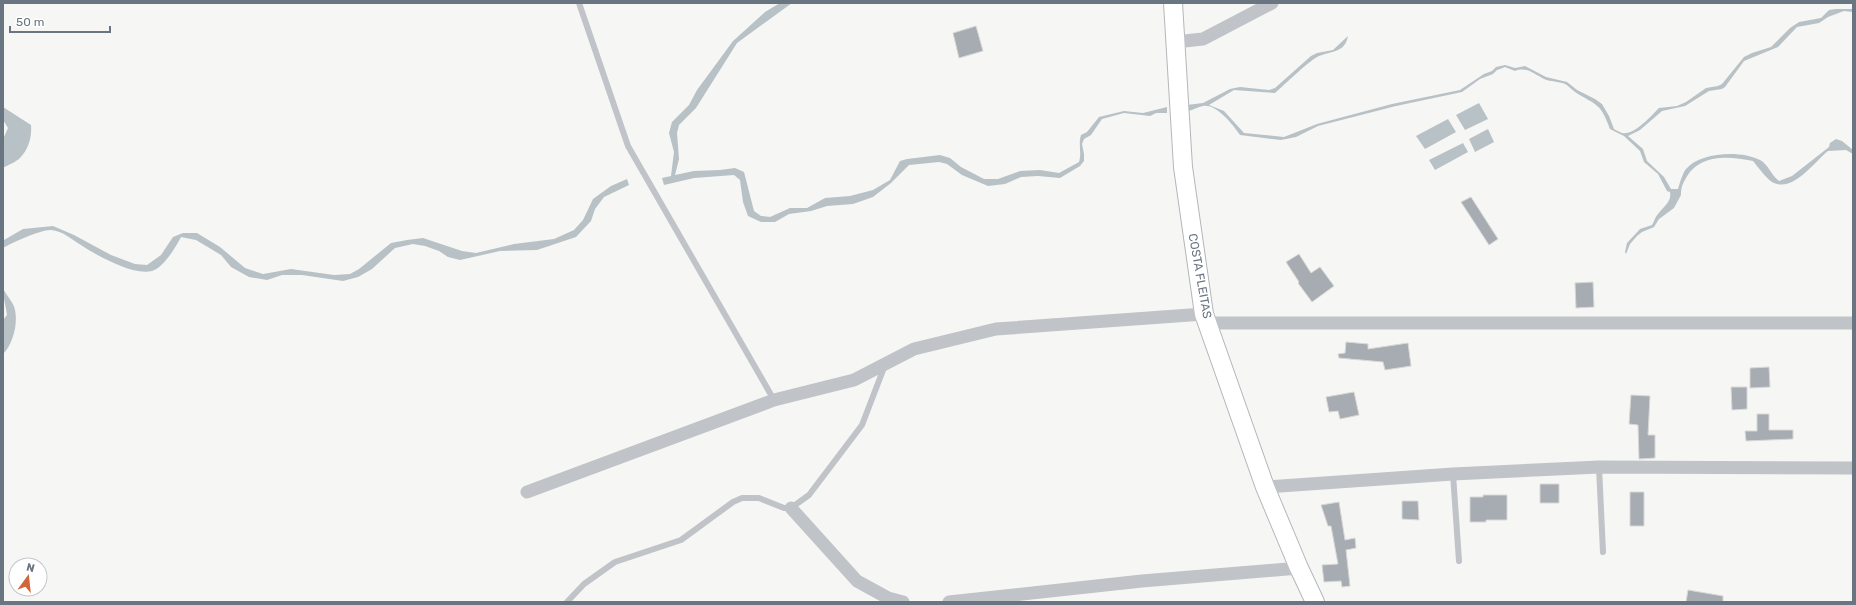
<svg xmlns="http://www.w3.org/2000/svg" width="1856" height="605" font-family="Rubik,sans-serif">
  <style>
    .water { fill: #b8c1c5 }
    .building { fill: #a6acb2; stroke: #d8d8d6 }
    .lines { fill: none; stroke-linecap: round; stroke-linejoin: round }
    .secondary-casing { stroke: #b3b7bb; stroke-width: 20 }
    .service { stroke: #c0c3c7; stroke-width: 6 }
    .minor { stroke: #c0c3c7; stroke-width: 13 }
    .secondary { stroke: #fff; stroke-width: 18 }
    .labels { text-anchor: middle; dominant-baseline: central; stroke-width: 4; stroke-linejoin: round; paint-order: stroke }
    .street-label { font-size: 12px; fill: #697581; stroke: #fff }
  </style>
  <rect width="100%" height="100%" fill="#f6f6f4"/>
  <!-- water -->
  <path class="water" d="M780 3H792L737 43 696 108 679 125 677 133 679 159 675 175 694 171 720 170 735 168 744 172 754 211 761 216 770 217 790 208H807L825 198 850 196 873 190 890 180 900 161 907 159 940 155 950 158 961 167 984 179H998L1020 171 1040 170 1059 173 1079 162C1082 153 1078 145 1081 135L1087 132 1099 117 1124 111 1143 113 1167 107V113H1156L1150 116 1124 113 1102 119 1091 135 1084 139 1082 144 1084 154V161L1080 166 1060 178 1038 176 1021 177 1005 184 988 186 962 175 947 164 939 162 909 165 891 183 873 197 853 204 827 206 811 211 789 214 775 222H761L748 216 743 202 740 180 734 175 694 178 664 185 662 178 671 176 674 152 669 133 672 122 689 105 697 90 733 41 765 12Z
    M1836 9H1853V12L1844 11 1828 17 1819 23 1797 27 1778 47 1744 61 1725 87 1722 89 1709 91 1685 106 1662 111 1640 130 1628 136 1643 149 1647 161 1664 177 1671 189H1678C1680 183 1682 174 1686 169 1700 152 1741 150 1760 160 1768 164 1771 175 1779 181L1792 176 1829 147 1830 143 1836 139 1842 141 1853 150V154L1846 150 1828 151C1815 161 1794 192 1774 183 1768 181 1758 167 1753 161 1728 156 1700 154 1686 178 1682 185 1681 188 1681 195L1674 208 1659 219 1654 227 1642 232 1637 236 1630 244 1626 254 1625 252 1627 243 1640 229 1652 225C1654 222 1655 217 1658 214 1663 207 1672 202 1670 192L1667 191 1658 174 1644 162 1640 151 1624 136 1610 129C1600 102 1597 106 1575 92 1571 89 1569 86 1565 84 1558 81 1551 82 1544 79 1534 74 1526 66 1515 71L1505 67 1500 69 1497 70 1493 74 1480 79 1462 92 1396 106 1318 126 1296 137 1281 140 1240 135C1233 125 1217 104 1203 106 1198 107 1193 110 1188 111L1187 105 1203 103 1230 89 1240 87 1269 90 1275 88 1311 56 1317 53 1333 50 1348 36C1345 53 1331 51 1319 56 1312 58 1283 86 1275 93L1234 90 1209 105 1224 111 1244 133 1284 137 1317 124 1392 104 1460 90 1484 74 1492 71 1496 67 1505 65 1515 68 1525 66 1546 77 1567 82 1577 90 1595 99 1602 104 1609 116 1614 129C1616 130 1619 132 1622 133 1634 136 1652 115 1659 108L1677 106 1686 102 1706 88 1718 86 1722 84 1744 57 1752 53 1771 47 1790 28 1799 22 1821 18 1829 10Z
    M1479 103 1488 119 1465 130 1456 115Z
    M3 107 31 125C32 136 29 149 20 158 16 162 8 165 3 168V139L8 128 3 120Z
    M1448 119 1456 132 1425 149 1416 136Z
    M1488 129 1494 142 1475 152 1469 139Z
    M1463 143 1468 152 1435 170 1429 160Z
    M627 179 629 185 604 197 595 209 591 221 576 237 537 250 500 251 460 260 448 257 439 251 425 246 413 244 395 248 372 269 358 277 343 281 302 275H282L267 280 249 277 231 267 221 255 196 240 181 237C176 247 163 268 152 271 133 276 96 255 81 245 71 239 63 231 51 230 42 229 11 243 3 248L4 240 23 229 53 226 74 235 111 255 135 264 147 265 161 255 173 237 183 233H197L220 247 245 268 263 274 291 269 334 275 350 274 359 269 391 243 407 240 423 238 462 251 476 253 514 244 554 239 574 230 583 220 593 199 611 186Z
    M3 288C6 295 14 303 15 310 18 324 13 344 3 354V320L7 315C6 306 3 298 3 288Z"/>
  <!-- building -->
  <path class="building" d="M976 26 983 51 959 58 953 33Z
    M1471 197 1498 239 1489 245 1461 202Z
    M1299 254 1311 273 1320 267 1334 286 1312 302 1298 283 1299 282 1286 262Z
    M1593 282 1594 307 1576 308 1575 283Z
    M1346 342 1368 344V349L1408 343 1411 366 1385 370 1383 362 1339 358 1338 354 1345 353Z
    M1769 367 1770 387 1750 388V368Z
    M1731 387H1747V409L1732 410Z
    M1354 392 1359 415 1340 419 1338 411 1329 412 1326 397Z
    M1631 395 1650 396 1648 435H1655V458L1639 459 1638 425 1629 424Z
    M1757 414H1769V430H1793V439L1746 441 1745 431H1757Z
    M1540 484H1559V503H1540Z
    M1630 492H1644V526H1630Z
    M1483 495H1507V520H1486V522H1470V497H1483Z
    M1402 501H1418L1419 520 1402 519Z
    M1339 502 1345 540 1355 538 1356 548 1346 550 1350 586 1342 587 1341 581 1324 582 1322 565 1338 564 1331 526H1328L1321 505Z
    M1688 590 1723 596V602H1686Z"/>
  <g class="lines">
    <defs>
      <path id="secondary" d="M1173 3 1183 167 1204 314 1265 487 1299 568 1315 602"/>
    </defs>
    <!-- secondary casing -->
    <use href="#secondary" class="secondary-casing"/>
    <!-- service -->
    <path class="service" d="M579 3 628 146 774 400
      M1599 467 1603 552
      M1453 474 1459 561
      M567 602 584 584 615 562 681 540 733 502 742 498H759L784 508H791L809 495 862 425 885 365"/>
    <!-- minor -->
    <path class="minor" d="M1175 42 1203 39 1272 3
      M1208 323H1853
      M1265 487 1453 474 1599 467 1853 468
      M527 492 774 400 854 380 914 349 996 329 1204 314
      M791 508 857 581 888 598 903 602
      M949 602 1142 581 1299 568"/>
    <!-- secondary -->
    <use href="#secondary" class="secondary"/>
  </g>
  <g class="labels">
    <!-- street labels -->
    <g class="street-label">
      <text transform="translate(1200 276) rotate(80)">COSTA FLEITAS</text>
    </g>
  </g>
  <!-- border -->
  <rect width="1856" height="605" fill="none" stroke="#697581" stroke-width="8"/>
  <!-- north arrow -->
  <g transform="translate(28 577) rotate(15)"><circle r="19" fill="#ffffff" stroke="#c3c8cd"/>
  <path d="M0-3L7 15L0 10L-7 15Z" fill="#cf673b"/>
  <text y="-6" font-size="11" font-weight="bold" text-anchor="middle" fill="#697581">N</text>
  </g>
  <!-- scale -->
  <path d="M10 26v6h100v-6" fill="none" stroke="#697581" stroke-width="2"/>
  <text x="16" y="26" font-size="12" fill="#697581" stroke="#ffffff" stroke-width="3" paint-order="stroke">50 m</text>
</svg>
